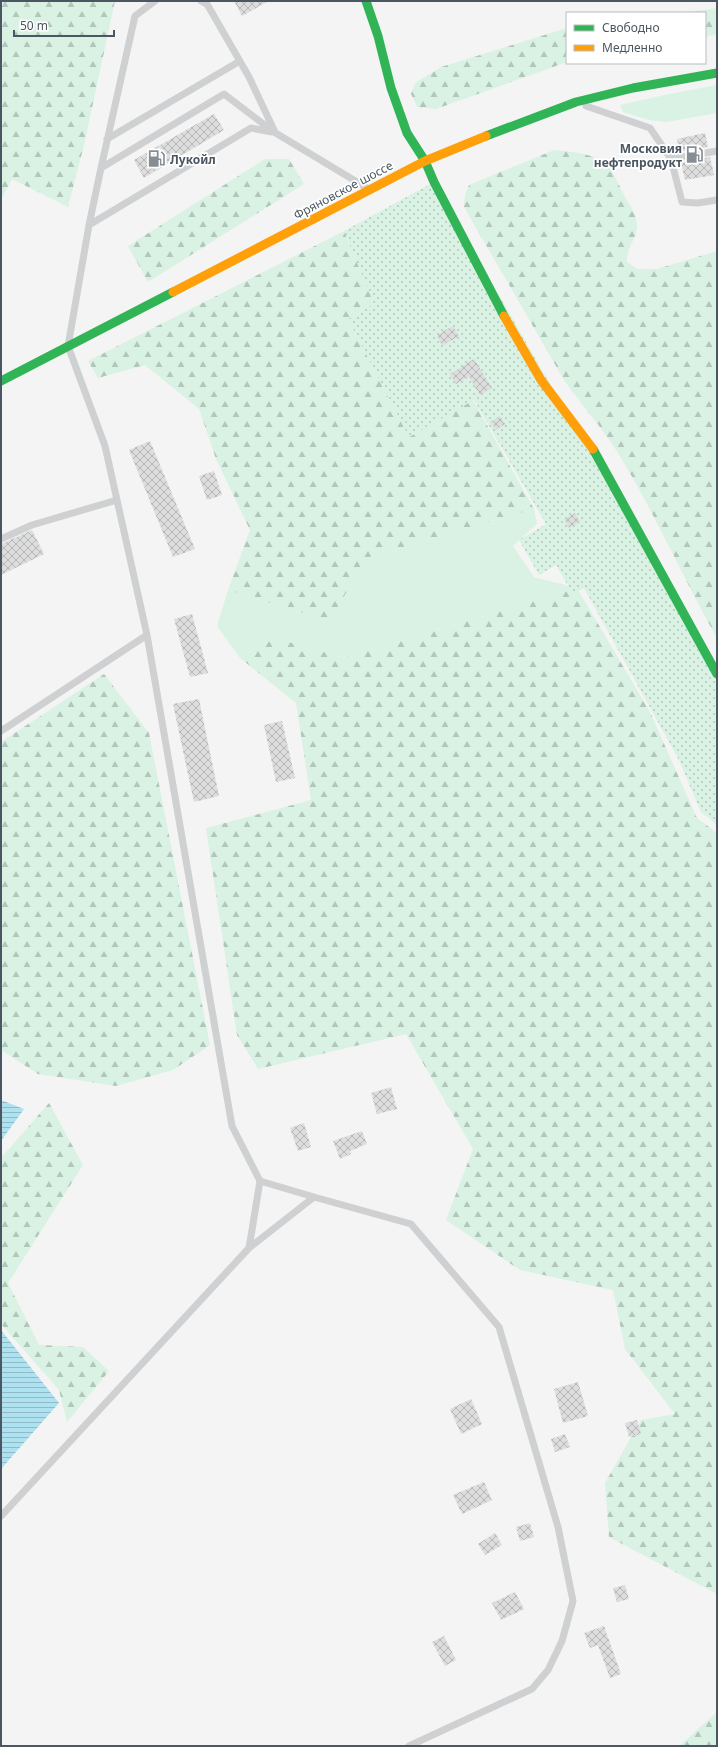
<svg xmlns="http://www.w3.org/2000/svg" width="718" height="1747" font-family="'Noto Sans',sans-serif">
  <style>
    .grass { fill: #d9f2e3 }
    .forest { fill: url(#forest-firs) }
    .park { fill: url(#park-dots) }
    .water { fill: url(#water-rules) }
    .building { fill: url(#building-cross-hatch) }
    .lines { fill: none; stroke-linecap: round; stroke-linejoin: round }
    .lane { stroke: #ced0d2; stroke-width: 7 }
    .fast { stroke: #30b455; stroke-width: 9 }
    .slow { stroke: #ff9f0a; stroke-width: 9 }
    .labels { text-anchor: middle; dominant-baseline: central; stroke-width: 3.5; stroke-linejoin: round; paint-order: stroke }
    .poi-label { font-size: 12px; font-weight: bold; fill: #4a5661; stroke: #fff; text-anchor: end }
    .street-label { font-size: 12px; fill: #4a5661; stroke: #fff }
  </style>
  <defs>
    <pattern id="forest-firs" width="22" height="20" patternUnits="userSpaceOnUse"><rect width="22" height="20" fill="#d9f2e3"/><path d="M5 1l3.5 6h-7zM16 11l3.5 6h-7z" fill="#b2c7bb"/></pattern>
    <pattern id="park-dots" width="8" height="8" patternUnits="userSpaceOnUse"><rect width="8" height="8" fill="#d9f2e3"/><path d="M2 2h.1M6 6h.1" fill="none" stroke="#b2c7bb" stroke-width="1.8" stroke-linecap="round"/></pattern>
    <pattern id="water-rules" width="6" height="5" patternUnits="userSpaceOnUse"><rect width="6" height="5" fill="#aee2f0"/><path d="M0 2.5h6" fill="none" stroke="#90bac6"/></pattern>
    <pattern id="building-cross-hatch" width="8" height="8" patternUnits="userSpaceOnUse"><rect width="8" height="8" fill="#ddddde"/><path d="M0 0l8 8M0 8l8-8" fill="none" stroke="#b5b6b7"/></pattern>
  </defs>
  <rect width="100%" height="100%" fill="#f4f4f4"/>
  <!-- grass -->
  <path class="grass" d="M717 85V113L667 122 649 120 623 112 620 105 669 94Z
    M534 509 537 524 513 546 534 577 577 588 344 658 275 638 240 658 217 626 228 590 330 621 366 558Z"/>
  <!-- forest -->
  <path class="forest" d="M1 1H115L84 145 68 207 12 179 1 200Z
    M717 8V34L705 37V13H681Z
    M567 28V62L436 109 417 107 411 94 415 83 441 67Z
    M554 150C570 152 598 153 609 167 615 176 620 187 625 197 630 206 638 216 637 228 636 240 626 248 627 262L637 269H657L717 251V638C684 580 658 520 624 463 607 433 584 408 564 380L464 207 465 195 469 185Z
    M265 159H289L304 184 148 282 128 246Z
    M344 231 375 304 348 319 409 437 473 400 534 509 366 558 330 621 228 590 250 530 216 459 199 409 145 365 98 378 88 361Z
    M577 588 650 712 697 818 717 833V1594L609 1537 605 1483 641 1420 675 1414 625 1349 613 1290 520 1270 446 1220 473 1149 406 1034 258 1069 237 1035 206 828 311 800 296 703 240 658 275 638 344 658Z
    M104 674 149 733 210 1045 173 1070 116 1086 38 1074 1 1050V742Z
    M49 1103 83 1165 8 1283 39 1345 83 1347 109 1371 67 1422 59 1390 1 1324V1158Z
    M717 1712V1746H679Z"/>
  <!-- park -->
  <path class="park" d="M434 182 717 674V825L701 812 679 760 584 588 573 594 556 565 539 575 519 540 546 524 474 400 409 437 348 319 374 304 344 231Z"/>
  <!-- water -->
  <path class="water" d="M1 1100 24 1109 1 1141Z
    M1 1330 59 1403 1 1469Z"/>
  <!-- building -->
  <path class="building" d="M234 1H269L242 16Z
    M214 114 224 130 144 178 134 160Z
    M705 133 708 147 679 152 677 139Z
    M710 157 714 175 685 180 681 162Z
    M453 326 459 336 442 346 437 335Z
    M474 359 492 388 480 395 469 377 456 384 450 374Z
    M500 416 505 424 496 430 490 422Z
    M150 441 195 549 173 557 129 450Z
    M214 471 222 495 207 500 199 476Z
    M575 513 580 522 569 528 564 519Z
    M32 530 44 554 1 575V544Z
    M192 614 208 673 190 677 174 619Z
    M199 699 219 796 194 802 173 704Z
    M282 721 295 778 276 782 264 725Z
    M391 1087 397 1109 377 1114 371 1093Z
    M304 1123 311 1147 298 1151 290 1128Z
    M362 1131 367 1144 350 1151 351 1154 340 1159 333 1141Z
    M578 1382 588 1416 563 1423 554 1389Z
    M471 1399 482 1424 461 1434 450 1409Z
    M637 1420 641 1434 629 1437 625 1423Z
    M565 1434 570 1447 555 1452 551 1439Z
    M484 1482 492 1500 462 1514 453 1495Z
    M530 1523 534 1537 520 1541 516 1527Z
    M495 1533 502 1545 485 1555 478 1544Z
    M625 1585 629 1599 617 1602 613 1588Z
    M515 1592 524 1609 501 1620 492 1603Z
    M604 1626 621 1674 610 1678 598 1645 590 1648 584 1633Z
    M444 1636 456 1660 445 1666 432 1642Z"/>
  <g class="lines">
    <!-- lane -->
    <path class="lane" d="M201 1 207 4 249 77 274 130
      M586 106 650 128 671 159 717 151
      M107 139 240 61
      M671 159 682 202 698 203 717 200
      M101 168 135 16 155 1
      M89 225 251 128 272 132
      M1 539 32 525 117 500
      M147 635 105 446 68 346 89 225 101 168 224 94 274 132 367 188
      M1 731 147 635 232 1126 260 1181 249 1248 1 1516
      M314 1197 411 1224 499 1327 558 1527 573 1601 562 1641 548 1670 532 1689 409 1746
      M249 1248 314 1197 260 1181"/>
    <!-- fast -->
    <path class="fast" d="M366 1 378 36 391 88 407 133 425 161 434 182 504 316
      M486 136 576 102 633 88 717 73
      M1 381 173 292
      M593 449 717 674"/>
    <!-- slow -->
    <path class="slow" d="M173 292 425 161 486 136
      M504 316 541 380 593 449"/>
  </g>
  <!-- icons -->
  <defs>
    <symbol id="fuel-bare" viewBox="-9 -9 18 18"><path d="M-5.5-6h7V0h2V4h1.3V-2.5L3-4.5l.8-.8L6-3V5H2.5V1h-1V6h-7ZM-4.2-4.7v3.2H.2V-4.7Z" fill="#868d94" stroke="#fff" stroke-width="2.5" paint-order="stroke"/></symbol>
  </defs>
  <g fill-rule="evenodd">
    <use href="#fuel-bare" x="682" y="142" width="25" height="25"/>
    <use href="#fuel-bare" x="144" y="146" width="25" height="25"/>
  </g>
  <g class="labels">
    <!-- poi labels -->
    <g class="poi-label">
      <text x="682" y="148">Московия<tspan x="682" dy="14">нефтепродукт</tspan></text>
      <text x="170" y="159" text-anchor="start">Лукойл</text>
    </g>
    <!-- street labels -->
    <g class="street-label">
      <text transform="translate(343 190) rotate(-28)">Фряновское шоссе</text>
    </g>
  </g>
  <!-- border -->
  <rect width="718" height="1747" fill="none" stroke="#4a5661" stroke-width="4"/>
  <!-- legend -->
  <rect x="566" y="12" width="140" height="52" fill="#ffffff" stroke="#b7bbc0"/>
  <rect x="574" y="25" width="20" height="6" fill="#30b455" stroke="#b7bbc0"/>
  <text x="602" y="32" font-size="12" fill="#4a5661">Свободно</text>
  <rect x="574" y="45" width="20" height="6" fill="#ff9f0a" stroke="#b7bbc0"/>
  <text x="602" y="52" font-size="12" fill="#4a5661">Медленно</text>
  <!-- scale -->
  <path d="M14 30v6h100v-6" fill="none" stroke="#4a5661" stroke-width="2"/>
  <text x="20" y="30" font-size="12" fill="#4a5661" stroke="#ffffff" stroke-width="3" paint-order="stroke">50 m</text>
</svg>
